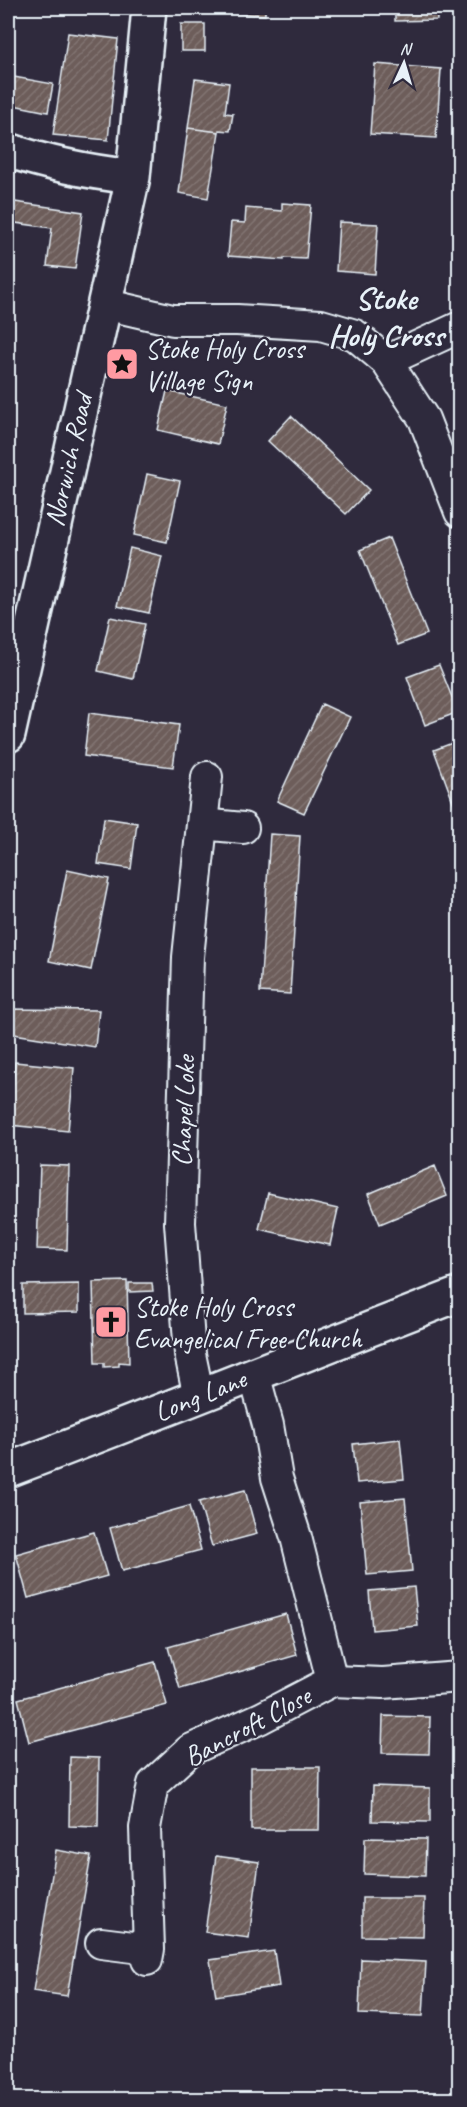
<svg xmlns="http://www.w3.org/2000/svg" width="467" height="2107" font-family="Caveat,sans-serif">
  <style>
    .building { fill: url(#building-hatch); stroke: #e8f1f8; stroke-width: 1.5 }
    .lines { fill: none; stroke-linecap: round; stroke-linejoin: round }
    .street-casing { stroke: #e8f1f8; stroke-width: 34 }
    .secondary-casing { stroke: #e8f1f8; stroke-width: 38 }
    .street { stroke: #2f2a3d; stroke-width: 30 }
    .secondary { stroke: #2f2a3d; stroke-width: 33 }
    .labels { text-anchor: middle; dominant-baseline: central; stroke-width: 4.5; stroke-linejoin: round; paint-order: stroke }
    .poi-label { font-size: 28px; fill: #e8f1f8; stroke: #2f2a3d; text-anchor: start }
    .street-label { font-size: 28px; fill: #e8f1f8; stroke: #2f2a3d }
    .quarter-label { font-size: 32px; font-weight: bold; fill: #e8f1f8; stroke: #2f2a3d }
  </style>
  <defs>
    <pattern id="building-hatch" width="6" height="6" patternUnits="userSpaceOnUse" patternTransform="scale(1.5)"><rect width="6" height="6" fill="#6d5d5a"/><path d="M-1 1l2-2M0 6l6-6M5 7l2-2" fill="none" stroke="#827572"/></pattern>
  </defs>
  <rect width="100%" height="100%" fill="#2f2a3d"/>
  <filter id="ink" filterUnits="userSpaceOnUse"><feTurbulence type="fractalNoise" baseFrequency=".0167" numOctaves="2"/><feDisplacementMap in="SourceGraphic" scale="12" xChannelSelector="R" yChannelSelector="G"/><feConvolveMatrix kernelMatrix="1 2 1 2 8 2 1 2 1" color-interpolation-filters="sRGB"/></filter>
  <g filter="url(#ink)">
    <!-- building -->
    <path class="building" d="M208 8H265V15L208 12Z
      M395 8H436L437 20 395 21Z
      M181 24H205V51H181Z
      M68 33 118 39 108 140 53 135Z
      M375 64 441 69 436 138 370 134Z
      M8 76 14 77 8 104Z
      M14 77 53 84 48 112 8 104Z
      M195 79 229 83 225 113 233 114 230 131 219 130V132L188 128Z
      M188 128 219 132 208 198 179 193Z
      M8 201 83 212 75 269 47 266 52 228 8 222Z
      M282 203 311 205 306 259 284 258V260L228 256 231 222 245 223 246 208 282 211Z
      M339 222 378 224 375 274 336 271Z
      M167 391 227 404 218 444 158 430Z
      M291 416 369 490 346 514 268 441Z
      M147 474 180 481 167 542 134 535Z
      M389 538 427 634 398 645 360 550Z
      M130 548 162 556 149 613 117 606Z
      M110 617 145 624 133 679 98 671Z
      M439 665 458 712 425 725 407 677Z
      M322 704 350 717 304 813 277 801Z
      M89 713 179 725 173 767 84 756Z
      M460 740V806L455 807 434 750Z
      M104 818 137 823 131 869 98 864Z
      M270 834 300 836 290 994 260 992Z
      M67 870 109 879 91 970 49 961Z
      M8 1009 99 1010 95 1047 8 1033Z
      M15 1062 74 1068 68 1131 9 1125Z
      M40 1165 69 1166 67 1250 37 1249Z
      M435 1166 447 1196 380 1224 368 1194Z
      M268 1193 338 1209 330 1245 259 1229Z
      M127 1281 129 1363 119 1362V1366L104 1367V1363H95L93 1282Z
      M129 1283H152L153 1291 129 1292Z
      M79 1284V1312L23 1313V1285Z
      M400 1439 404 1479 357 1483 353 1444Z
      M245 1490 257 1534 212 1546 199 1502Z
      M405 1498 412 1571 367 1575 360 1502Z
      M189 1506 201 1550 122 1571 110 1528Z
      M94 1532 107 1576 28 1598 16 1554Z
      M414 1587 418 1626 372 1630 369 1591Z
      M286 1614 297 1655 180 1689 168 1647Z
      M155 1662 167 1705 29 1742 18 1699Z
      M383 1716 430 1717 429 1754 382 1753Z
      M70 1757 99 1758 98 1827 69 1826Z
      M251 1767H320L319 1830H251Z
      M373 1786 430 1788V1822L372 1821Z
      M365 1838 426 1839 425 1876 364 1874Z
      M56 1850 91 1856 67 1996 33 1991Z
      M216 1856 259 1862 249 1938 205 1932Z
      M362 1898H424L423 1937 362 1936Z
      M274 1951 279 1986 216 1996 210 1960Z
      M361 1959 426 1962 423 2016 359 2014Z"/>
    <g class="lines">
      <defs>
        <path id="street" d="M104 304 173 320H237L321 325 355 335 386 361 424 419 460 512
          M386 361 460 327
          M202 824 243 828
          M254 1374 268 1425 277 1478 296 1537 332 1681
          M199 1397 190 1354 180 1223 188 957 207 777
          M101 1943 149 1949
          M147 1960 149 1949 145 1828 153 1784 190 1750 261 1718 332 1681 383 1683 460 1677"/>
        <path id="secondary" d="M8 150C48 164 90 172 133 177
          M8 735 133 177 149 8
          M8 1470C159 1413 309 1352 460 1294"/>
      </defs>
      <!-- street casing -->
      <use href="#street" class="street-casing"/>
      <!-- secondary casing -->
      <use href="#secondary" class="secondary-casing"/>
      <!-- street -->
      <use href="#street" class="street"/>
      <!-- secondary -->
      <use href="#secondary" class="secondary"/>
    </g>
  </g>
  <!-- icons -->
  <defs>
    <symbol id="sight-square" viewBox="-11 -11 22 22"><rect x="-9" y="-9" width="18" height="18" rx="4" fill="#ff9aa2" stroke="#2f2a3d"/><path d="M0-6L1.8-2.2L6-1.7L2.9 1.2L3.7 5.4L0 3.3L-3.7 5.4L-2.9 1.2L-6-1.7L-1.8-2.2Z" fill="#111"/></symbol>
    <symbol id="church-square" viewBox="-11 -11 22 22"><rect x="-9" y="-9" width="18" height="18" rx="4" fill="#ff9aa2" stroke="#2f2a3d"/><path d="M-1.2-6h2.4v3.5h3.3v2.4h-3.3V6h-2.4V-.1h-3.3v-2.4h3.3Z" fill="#111"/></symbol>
  </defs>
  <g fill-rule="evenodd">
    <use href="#sight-square" x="103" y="345" width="38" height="38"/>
    <use href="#church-square" x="92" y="1303" width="38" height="38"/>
  </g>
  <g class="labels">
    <!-- poi labels -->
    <g class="poi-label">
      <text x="145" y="348">Stoke Holy Cross<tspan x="145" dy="32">Village Sign</tspan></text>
      <text x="134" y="1306">Stoke Holy Cross<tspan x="134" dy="32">Evangelical Free Church</tspan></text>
    </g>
    <!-- street labels -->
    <g class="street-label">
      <text transform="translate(68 460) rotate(-77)">Norwich Road</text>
      <text transform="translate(183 1111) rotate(-88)">Chapel Loke</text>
      <text transform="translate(200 1395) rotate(-22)">Long Lane</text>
      <text transform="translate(247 1726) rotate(-28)">Bancroft Close</text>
    </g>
    <!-- quarter labels -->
    <g class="quarter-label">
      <text x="386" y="298">Stoke<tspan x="386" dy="37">Holy Cross</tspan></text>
    </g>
  </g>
  <!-- margin -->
  <rect width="467" height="2107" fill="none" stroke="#2f2a3d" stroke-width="30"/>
  <rect x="15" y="15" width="437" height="2077" fill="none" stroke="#e8f1f8" stroke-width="2" filter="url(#ink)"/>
  <!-- north arrow -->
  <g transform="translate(404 63) rotate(4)" stroke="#2f2a3d" stroke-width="4.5" paint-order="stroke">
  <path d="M0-4.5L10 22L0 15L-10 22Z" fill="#e8f1f8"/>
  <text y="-9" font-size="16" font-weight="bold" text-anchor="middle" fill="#e8f1f8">N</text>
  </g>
</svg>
